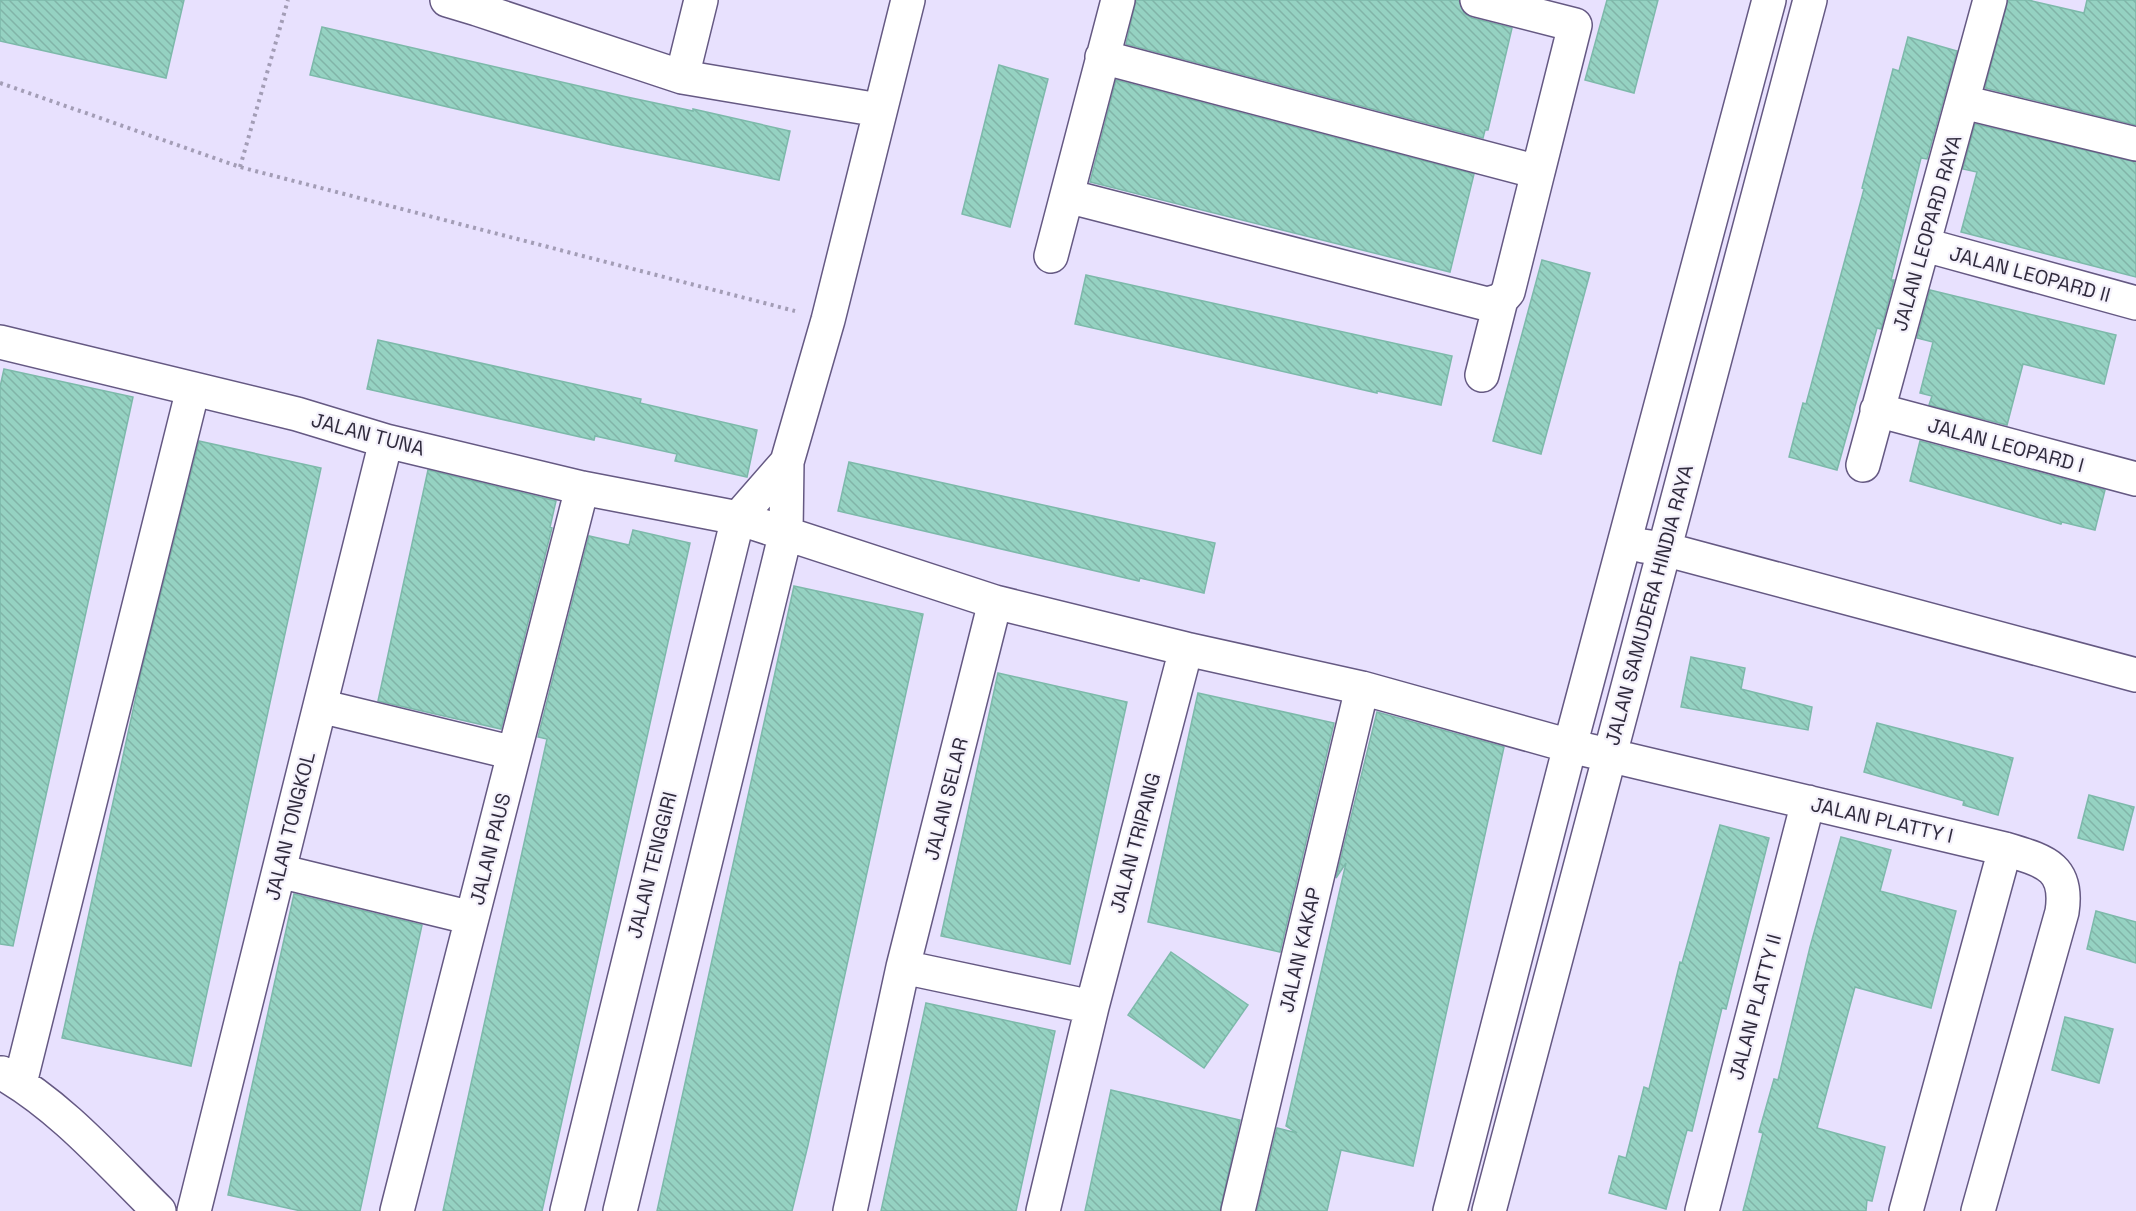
<svg xmlns="http://www.w3.org/2000/svg" width="2136" height="1211" font-family="'Space Grotesk',sans-serif">
  <style>
    .building { fill: url(#building-back-hatch); stroke: #7db9aa; stroke-width: 1.5 }
    .lines { fill: none; stroke-linecap: round; stroke-linejoin: round }
    .minor-casing { stroke: #655983; stroke-width: 36 }
    .path { stroke: #a39db6; stroke-width: 4; stroke-dasharray: 3 4.5; stroke-linecap: butt }
    .minor { stroke: #fff; stroke-width: 33 }
    .labels { text-anchor: middle; dominant-baseline: central; stroke-width: 4.5; stroke-linejoin: round; paint-order: stroke }
    .street-label { font-size: 20px; fill: #302b3d; stroke: #f4f1fb }
  </style>
  <defs>
    <pattern id="building-back-hatch" width="6" height="6" patternUnits="userSpaceOnUse" patternTransform="scale(1.5)"><rect width="6" height="6" fill="#95d2c2"/><path d="M-1 5l2 2M0 0l6 6M5-1l2 2" fill="none" stroke="#81b4a8"/></pattern>
  </defs>
  <rect width="100%" height="100%" fill="#e8e1fe"/>
  <!-- building -->
  <path class="building" d="M0 0H184L166 78 0 41Z
    M1136 0H1459L1464 13 1472 18 1512 28 1488 130H1485L1483 138 1126 44Z
    M1607 0H1658L1634 93 1585 80Z
    M2008 0H2028L2084 13 2087 0H2136V125L1985 88Z
    M322 27 627 97 693 111V109L790 131 779 180 612 145 310 75Z
    M1908 37 1957 51 1927 159 1921 158 1891 280H1894L1881 329 1877 328 1837 470 1789 457 1803 403 1806 404 1864 189 1862 188 1893 69 1899 71Z
    M999 65 1048 79 1010 227 962 214Z
    M1116 80 1474 174 1450 272 1090 182Z
    M1975 124 2136 162V277L1961 232 1977 172 1963 169Z
    M1542 260 1590 273 1541 454 1493 441Z
    M1086 275 1452 356 1441 405 1377 391V393L1075 324Z
    M1930 290 2116 335 2104 384 2023 364 2007 425 1929 405 1932 396 1920 393 1933 342 1917 338Z
    M378 340 641 399 640 403 757 430 747 477 675 461 677 454 595 436 594 440 367 389Z
    M4 369 133 397 13 946 0 944V387Z
    M199 441 321 468 191 1066 62 1038 141 673Z
    M1920 441 2105 490 2095 530 2062 522 2061 524 1910 481Z
    M849 462 1215 543 1204 593 1140 578 1139 581 838 511Z
    M428 470 556 501 550 527 552 528 501 729 378 701Z
    M633 530 690 543 542 1211H443L547 739 538 737 589 536 629 545Z
    M794 586 923 614 808 1145 792 1211H657Z
    M1691 657 1745 668 1741 689 1812 707 1808 730 1681 707Z
    M998 673 1127 702 1070 964 941 936Z
    M1198 693 1334 723 1280 952 1148 922Z
    M1377 712 1504 747 1413 1166 1341 1150 1327 1211H1257L1277 1128 1297 1133 1286 1126 1346 863 1336 878Z
    M1877 723 2013 758 1998 815 1963 805 1964 801 1864 772Z
    M2089 795 2134 807 2123 850 2078 838Z
    M1720 825 1769 838 1726 1009 1722 1008 1692 1131 1687 1130 1666 1209 1609 1193 1619 1156 1626 1158 1644 1087 1649 1089 1680 962 1682 963Z
    M1841 837 1891 850 1880 891 1956 911 1931 1008 1855 987 1817 1128 1885 1147 1872 1201 1867 1200 1866 1211H1743L1763 1133 1759 1132 1774 1079 1778 1080 1810 947Z
    M294 894 422 925 360 1211H301L228 1195Z
    M2096 911 2136 922V963L2087 949Z
    M1171 952 1248 1005 1204 1068 1128 1015Z
    M926 1003 1055 1031 1016 1211H881Z
    M2065 1017 2113 1029 2099 1083 2052 1070Z
    M1111 1090 1240 1120 1220 1211H1085Z"/>
  <g class="lines">
    <defs>
      <path id="minor" d="M447 0 477 9 480 0
        M1477 0 1575 25 1538 172
        M477 9 682 77 879 110
        M682 77 701 0
        M1963 102 2136 144
        M1067 196 1487 304 1501 300 1508 292 1538 172 1102 57
        M1925 245 2136 303
        M1051 256 1118 0
        M0 342 297 414 386 441 582 488 738 518 995 602 903 967 850 1211
        M1482 375 1501 300
        M1877 410 2136 479
        M1863 465 1990 0
        M1643 546 1664 549 2136 675
        M995 602 1186 649
        M320 706 514 753
        M279 871 472 918
        M903 967 1092 1007
        M2 1073C62 1107 110 1163 159 1211
        M20 1083 193 389
        M194 1211 386 441
        M397 1211 582 488
        M567 1211 738 518 787 462
        M620 1211 786 532 787 462 828 320 908 0
        M1043 1211 1092 1007 1186 649 1362 688 1570 746 2005 849C2044 861 2069 866 2062 912L1978 1211
        M1238 1211 1362 688
        M1450 1211 1570 746 1769 0
        M1489 1211 1810 0
        M1702 1211 1808 802
        M1906 1211 2005 849"/>
    </defs>
    <!-- minor casing -->
    <use href="#minor" class="minor-casing"/>
    <!-- path -->
    <path class="path" d="M0 83 240 167 795 311
      M240 167 288 0"/>
    <!-- minor -->
    <use href="#minor" class="minor"/>
  </g>
  <g class="labels">
    <!-- street labels -->
    <g class="street-label">
      <text transform="translate(1927 233) rotate(-74)">JALAN LEOPARD RAYA</text>
      <text transform="translate(2030 274) rotate(15)">JALAN LEOPARD II</text>
      <text transform="translate(368 434) rotate(15)">JALAN TUNA</text>
      <text transform="translate(2006 445) rotate(15)">JALAN LEOPARD I</text>
      <text transform="translate(1649 605) rotate(-75)">JALAN SAMUDERA HINDIA RAYA</text>
      <text transform="translate(946 799) rotate(-76)">JALAN SELAR</text>
      <text transform="translate(1882 820) rotate(13)">JALAN PLATTY I</text>
      <text transform="translate(290 826) rotate(-76)">JALAN TONGKOL</text>
      <text transform="translate(1135 843) rotate(-75)">JALAN TRIPANG</text>
      <text transform="translate(490 849) rotate(-76)">JALAN PAUS</text>
      <text transform="translate(652 865) rotate(-76)">JALAN TENGGIRI</text>
      <text transform="translate(1300 950) rotate(-77)">JALAN KAKAP</text>
      <text transform="translate(1755 1007) rotate(-75)">JALAN PLATTY II</text>
    </g>
  </g>
</svg>
